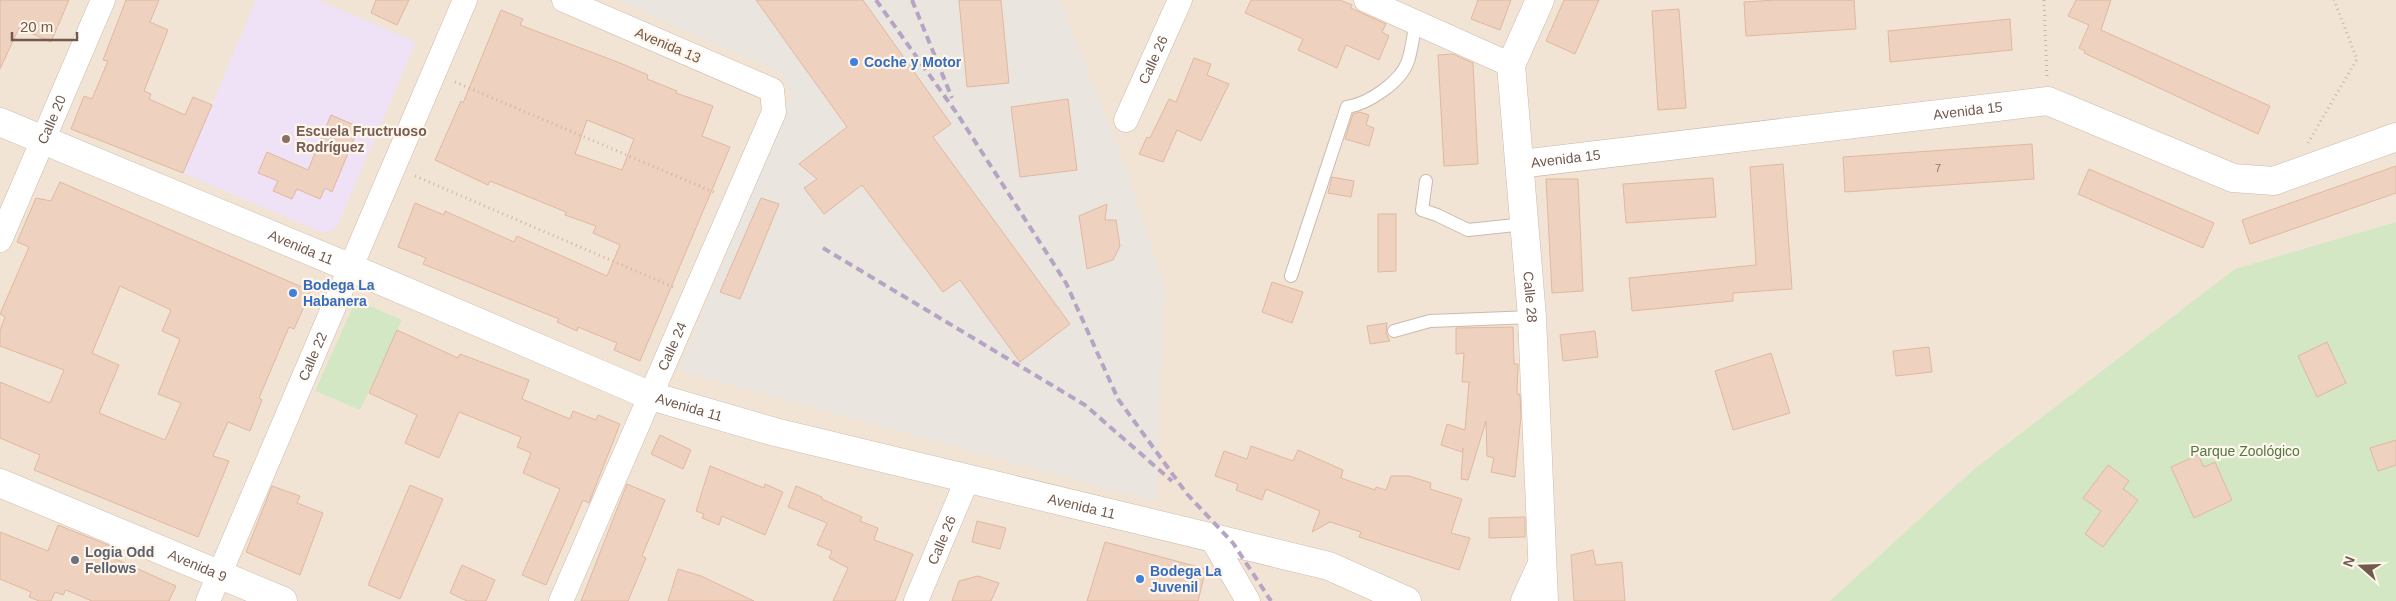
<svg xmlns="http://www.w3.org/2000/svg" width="2396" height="601" font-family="Helvetica,sans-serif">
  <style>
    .residential { fill: #f2e4d4 }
    .industrial { fill: #ebe5df }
    .education { fill: #efe2f7 }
    .green { fill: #d3e7c4 }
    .building { fill: #eed1be; stroke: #e0b8a0; fill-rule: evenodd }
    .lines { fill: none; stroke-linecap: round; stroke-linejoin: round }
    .service-casing { stroke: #ccbaac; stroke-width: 14 }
    .minor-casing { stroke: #ccbaac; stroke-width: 25 }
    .tertiary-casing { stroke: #ccbaac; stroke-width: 29 }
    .secondary-casing { stroke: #d0bcad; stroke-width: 29 }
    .path { stroke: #d3b4a2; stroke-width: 3; stroke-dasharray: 1 4; stroke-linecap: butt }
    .service { stroke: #fff; stroke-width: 12 }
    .minor { stroke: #fff; stroke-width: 24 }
    .tertiary { stroke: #fff; stroke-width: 28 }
    .secondary { stroke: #fff; stroke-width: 28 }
    .rail { stroke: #b5a4c4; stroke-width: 4; stroke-dasharray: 8 5; stroke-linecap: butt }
    .shop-dot { fill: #3f7fe0; stroke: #fef6eb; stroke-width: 2 }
    .education-dot { fill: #8d6e63; stroke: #fef6eb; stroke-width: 2 }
    .worship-dot { fill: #6b7280; stroke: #fef6eb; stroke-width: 2 }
    .labels { text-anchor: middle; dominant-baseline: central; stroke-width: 4.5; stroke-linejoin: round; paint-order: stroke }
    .number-label { font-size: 11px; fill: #917768 }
    .street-label { font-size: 14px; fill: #72594c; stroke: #fef6eb }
    .shop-label { font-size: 14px; font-weight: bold; fill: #366cbe; stroke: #fef6eb; text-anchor: start }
    .education-label { font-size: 14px; font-weight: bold; fill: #785e54; stroke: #fef6eb; text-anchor: start }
    .park-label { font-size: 14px; fill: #547744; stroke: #fef6eb }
    .worship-label { font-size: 14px; font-weight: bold; fill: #5b616d; stroke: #fef6eb; text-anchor: start }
  </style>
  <rect width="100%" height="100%" fill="#fbf2e5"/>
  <!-- residential -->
  <path class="residential" d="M0 0H2396V601H0Z"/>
  <!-- industrial -->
  <path class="industrial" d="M616 0H1060L1128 172 1165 287 1156 502 679 371 792 94 780 72Z"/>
  <!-- education -->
  <path class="education" d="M256 0H318L416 42 339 222 334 229 328 232H321L183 173Z"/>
  <!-- green -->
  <path class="green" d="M2396 222V601H1830L1973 470 2235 269Z
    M356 300 402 320 360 410 315 391Z"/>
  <!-- building -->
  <path class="building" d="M0 0H69L51 42 19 28 0 69Z
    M126 0H159L150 22 168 30 144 91 151 94 149 99 185 115 193 97 212 105 183 173 71 129 84 96 92 99 108 61 103 60Z
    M376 0H409L397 25 371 13Z
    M756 0H863L951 124 933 137 1070 324 1020 362 960 280 943 292 862 185 824 214 804 188 817 179 799 164 847 127Z
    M959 0H1001L1009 83 967 87Z
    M1251 0H1340L1352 5 1351 8 1386 24 1382 32 1389 36 1379 60 1346 45 1337 68 1298 50 1303 39 1245 13Z
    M1478 0H1511L1500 30 1471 19Z
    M1564 0H1599L1575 54 1546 41Z
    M1775 0H1854L1856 29 1746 36 1744 2Z
    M2076 0H2111L2101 30 2270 106 2258 134 2084 53 2085 51 2079 48 2089 25 2068 16Z
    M1679 9 1686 108 1658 110 1652 11Z
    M501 10 523 19 520 25 620 63 648 75 647 79 677 91 676 93 713 106 702 136 730 147 640 361 614 350 617 343 578 327 577 331 557 322 559 319 423 264 426 258 398 247 415 203 444 215 445 211 514 242 517 236 607 276 620 245 593 233 596 226 565 215 566 212 490 181 488 185 435 160 461 101 463 103ZM587 120 634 139 622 170 575 154Z
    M2010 19 2012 50 1890 62 1888 31Z
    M1453 54 1473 63 1478 164 1444 166 1438 55Z
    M1194 58 1211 64 1207 75 1229 84 1201 141 1177 130 1163 162 1139 154 1147 137 1150 138 1169 99 1176 102Z
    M1068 99 1077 170 1020 177 1011 107Z
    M1360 112 1369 115 1366 125 1374 128 1369 146 1345 139 1353 114Z
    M331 115 359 127 332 192 325 188 320 199 297 189 292 199 273 191 278 181 258 173 267 152 308 170Z
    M2032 144 2034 179 1845 192 1843 157Z
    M1783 164 1792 289 1733 293V301L1632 311 1629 278 1756 265 1750 167Z
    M2396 166V193L2250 244 2242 220Z
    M2089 169 2214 223 2203 248 2078 194Z
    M1332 177 1354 181 1351 197 1328 193Z
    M1713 178 1716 217 1626 223 1623 184Z
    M1546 179H1578L1583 291 1552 293Z
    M60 182 311 291 294 329 289 327 259 398 262 400 250 431 228 422 213 456 229 461 198 537 34 470 40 455 0 438V382L50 403 64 370 0 346V330L5 317 0 314 29 247 17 242 36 198 51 201ZM120 286 171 310 162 331 180 339 158 394 181 403 165 440 99 413 119 365 92 353Z
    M761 198 779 204 740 299 720 292Z
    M1107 204 1105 220H1116L1120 246 1113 260 1087 269 1079 216Z
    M1378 214H1396V271L1378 272Z
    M1272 282 1303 292 1292 323 1262 312Z
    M1387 323 1386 333 1390 341 1370 344 1367 326Z
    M1513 327 1514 364H1518L1517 394H1520L1521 416 1515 477 1491 472 1494 458 1487 456 1486 421 1468 480 1461 479 1463 448 1462 452 1441 445 1447 424 1465 430 1469 382H1462L1464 353 1456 354V328Z
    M397 330 458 358 460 354 529 380 522 399 570 419 573 411 596 420 598 415 620 424 589 503 583 500 546 585 522 575 560 489 523 473 531 453 517 447 521 437 459 412 439 458 405 443 417 415 369 393Z
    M1595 331 1598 357 1563 361 1560 335Z
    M2327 342 2346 383 2317 397 2298 356Z
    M1929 347 1932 372 1896 376 1893 351Z
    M1771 353 1790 413 1733 430 1715 371Z
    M660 435 691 450 683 469 651 454Z
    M2396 440V465L2378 471 2370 448Z
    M1251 446 1293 461 1298 450 1343 470 1341 478 1375 490 1376 487 1386 490 1391 476H1409L1431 483 1430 489 1462 499 1451 533 1470 538 1459 570 1359 537 1361 532 1330 522 1312 532 1320 511 1266 489 1262 500 1236 490 1238 484 1215 476 1224 451 1247 459Z
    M2198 455 2204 467 2215 462 2232 500 2194 518 2171 467Z
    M2108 465 2129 481 2123 489 2138 500 2103 547 2085 534 2101 511 2083 498Z
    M710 466 764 488 765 484 783 492 765 535 722 516 719 525 702 518 704 514 696 511Z
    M627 484 665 500 642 556 646 558 628 601H581Z
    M410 485 443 499 400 599 368 585Z
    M272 486 300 496 297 503 323 513 300 575 246 552Z
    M796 486 822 497V499L862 517 860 521 878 528 874 540 913 554 895 601H833L848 568 829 558 832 551 817 545 827 523 788 507Z
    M1525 517V537L1489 538V518Z
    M977 521 1006 528 1000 549 972 542Z
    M58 525 113 547 109 556 176 586 169 601H92L66 590 63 595 55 592 51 601H39L29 597 31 592 0 579V532L48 551Z
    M1105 542 1206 569 1198 601H1087Z
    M1593 550 1596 565 1622 562 1625 601H1574L1571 555Z
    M462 565 495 580 486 601H467L450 593Z
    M678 569 701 576 754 601H668Z
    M978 576 999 583 991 601H952L959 581Z"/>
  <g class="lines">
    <defs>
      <path id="service" d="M1426 181 1422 210 1437 215 1468 230 1525 224
        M1291 276 1347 107C1368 104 1401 82 1408 61 1412 49 1413 35 1416 23
        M1394 331 1430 321 1532 317"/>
      <g id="minor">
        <path d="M1366 0 1511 65"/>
        <path id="s1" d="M1126 120 1180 0"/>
        <path id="s2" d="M0 240 103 0"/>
        <path d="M1211 537 1248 601"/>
        <path id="s3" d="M208 601 465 0"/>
        <path id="s4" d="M561 601 774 112 772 90 564 0"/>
        <path id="s5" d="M916 601 967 480"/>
      </g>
      <g id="tertiary">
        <path id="s6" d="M1540 0 1511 65 1532 317 1544 601"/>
        <path id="s7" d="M1520 164 2048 101 2233 178 2274 181 2396 137"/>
      </g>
      <g id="secondary">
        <path id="s8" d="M0 122 351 268 651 396 775 432 1329 566 1407 601"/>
        <path id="s9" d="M0 483 283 601"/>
        <path d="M1525 601 1541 566"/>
      </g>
    </defs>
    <!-- service casing -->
    <use href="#service" class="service-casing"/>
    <!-- minor casing -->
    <use href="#minor" class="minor-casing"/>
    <!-- tertiary casing -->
    <use href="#tertiary" class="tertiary-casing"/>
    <!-- secondary casing -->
    <use href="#secondary" class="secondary-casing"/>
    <!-- path -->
    <path class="path" d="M2044 0 2047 78
      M455 82 716 193
      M2308 143 2357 59 2334 0
      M415 176 673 287"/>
    <!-- service -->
    <use href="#service" class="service"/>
    <!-- minor -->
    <use href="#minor" class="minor"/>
    <!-- tertiary -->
    <use href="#tertiary" class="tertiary"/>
    <!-- secondary -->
    <use href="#secondary" class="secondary"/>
    <!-- rail -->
    <path class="rail" d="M876 0 958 115 1066 283 1118 399 1187 494 1233 543 1271 601
      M912 0 952 98
      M823 248 1085 405 1172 481"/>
  </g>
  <!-- markers -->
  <g class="shop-dot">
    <circle cx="854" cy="62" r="5"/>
    <circle cx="293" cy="293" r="5"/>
    <circle cx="1140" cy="579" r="5"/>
  </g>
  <circle class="education-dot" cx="286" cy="139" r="5"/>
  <circle class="worship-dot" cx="75" cy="560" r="5"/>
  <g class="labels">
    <!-- number labels -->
    <g class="number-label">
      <text x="1938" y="168">7</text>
    </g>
    <!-- street labels -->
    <g class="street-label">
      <text transform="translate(668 45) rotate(23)">Avenida 13</text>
      <text stroke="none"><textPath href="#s1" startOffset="66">Calle 26</textPath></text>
      <text stroke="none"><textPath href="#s7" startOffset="451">Avenida 15</textPath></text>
      <text stroke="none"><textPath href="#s2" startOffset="131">Calle 20</textPath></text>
      <text stroke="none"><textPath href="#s7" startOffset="46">Avenida 15</textPath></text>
      <text stroke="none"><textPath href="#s8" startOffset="326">Avenida 11</textPath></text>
      <text stroke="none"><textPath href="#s6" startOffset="304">Calle 28</textPath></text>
      <text stroke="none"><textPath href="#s4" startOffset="278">Calle 24</textPath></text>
      <text stroke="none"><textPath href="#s3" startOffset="266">Calle 22</textPath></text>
      <text stroke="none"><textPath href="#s8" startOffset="746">Avenida 11</textPath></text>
      <text stroke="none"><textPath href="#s8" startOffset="1151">Avenida 11</textPath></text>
      <text stroke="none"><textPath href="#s5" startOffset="66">Calle 26</textPath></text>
      <text stroke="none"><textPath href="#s9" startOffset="214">Avenida 9</textPath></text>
    </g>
    <!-- shop labels -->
    <g class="shop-label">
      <text x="864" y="62">Coche y Motor</text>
      <text x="303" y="285">Bodega La<tspan x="303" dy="16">Habanera</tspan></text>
      <text x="1150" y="571">Bodega La<tspan x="1150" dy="16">Juvenil</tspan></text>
    </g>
    <!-- education labels -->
    <g class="education-label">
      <text x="296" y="131">Escuela Fructruoso<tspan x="296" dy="16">Rodríguez</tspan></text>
    </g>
    <!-- park labels -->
    <g class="park-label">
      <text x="2245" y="451">Parque Zoológico</text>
    </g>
    <!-- worship labels -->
    <g class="worship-label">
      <text x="85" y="552">Logia Odd<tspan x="85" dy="16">Fellows</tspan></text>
    </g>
  </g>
  <!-- north arrow -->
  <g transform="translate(2361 566) rotate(290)" stroke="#fef6eb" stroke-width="4" paint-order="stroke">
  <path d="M0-4L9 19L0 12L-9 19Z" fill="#72594c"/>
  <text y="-8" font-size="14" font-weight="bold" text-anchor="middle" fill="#72594c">N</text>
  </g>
  <!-- scale -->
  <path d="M12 32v8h65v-8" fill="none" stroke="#72594c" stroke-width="2.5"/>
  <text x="20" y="32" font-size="15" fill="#72594c" stroke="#fef6eb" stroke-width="4" paint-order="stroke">20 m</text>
</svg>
